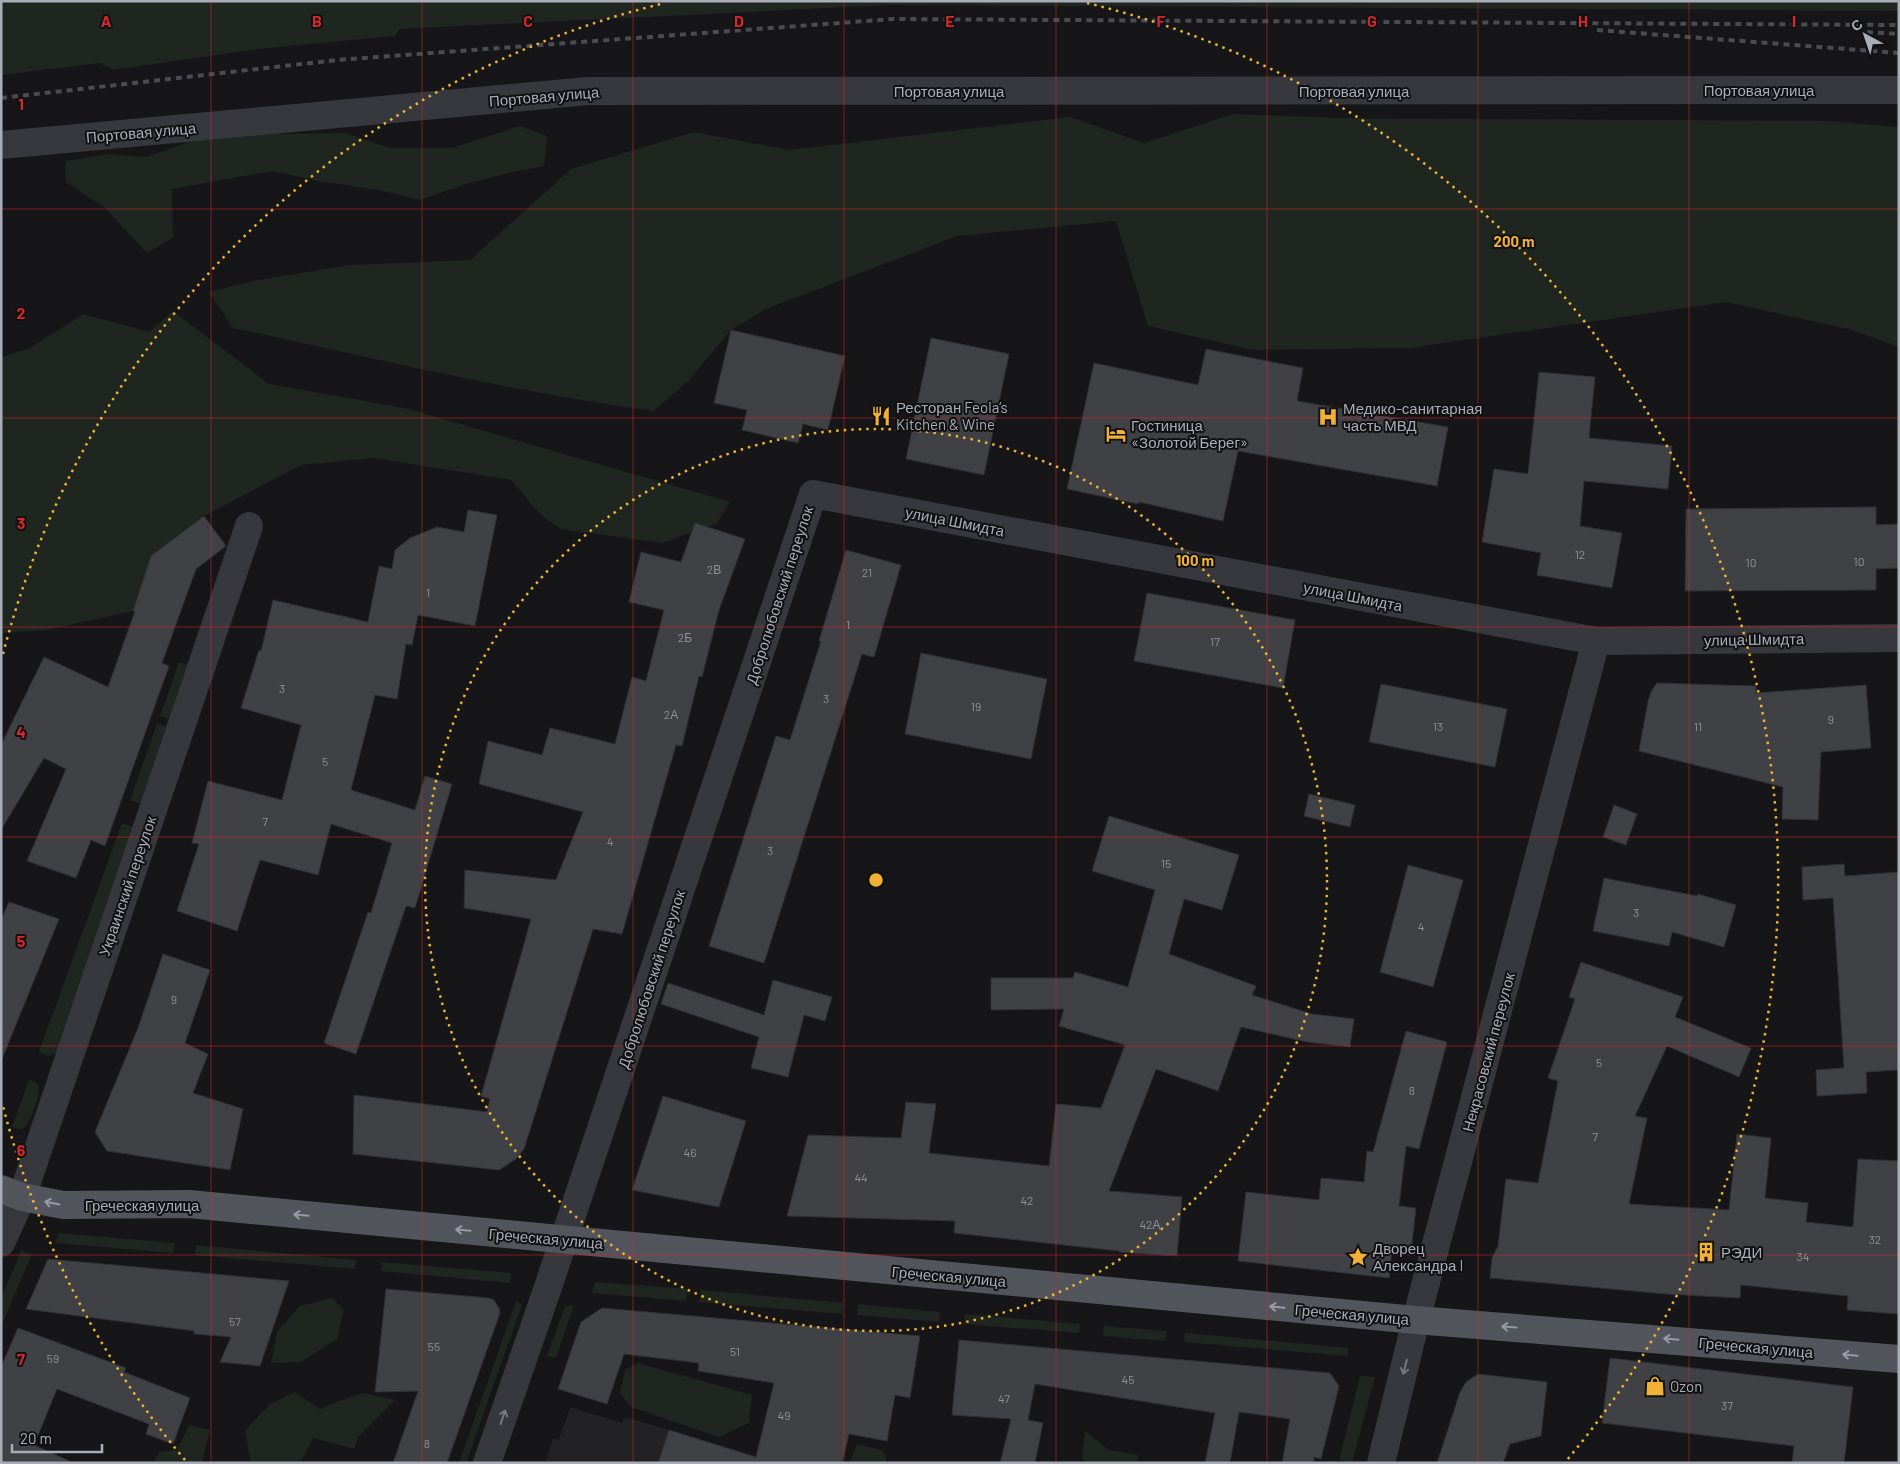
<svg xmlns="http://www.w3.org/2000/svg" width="1900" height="1464" font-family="Barlow,sans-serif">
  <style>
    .built { fill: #222225 }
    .green { fill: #1e261f }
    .building { fill: #404145; stroke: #303034 }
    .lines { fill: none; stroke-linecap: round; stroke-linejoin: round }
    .minor { stroke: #37383d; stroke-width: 28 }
    .major { stroke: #53555c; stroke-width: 28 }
    .rail { stroke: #4a4c52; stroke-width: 4; stroke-dasharray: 6 5; stroke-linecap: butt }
    .oneway { stroke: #979ba6 }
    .oneway2 { stroke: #757881 }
    .grid { fill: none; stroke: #d62828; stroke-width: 1; stroke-opacity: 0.55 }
    .ring { fill: none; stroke: #f2b134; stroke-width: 2.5; stroke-dasharray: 2.5 5 }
    .labels { text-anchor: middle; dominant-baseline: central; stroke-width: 4; stroke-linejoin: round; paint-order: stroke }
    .number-label { font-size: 12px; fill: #8e929b }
    .street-label { font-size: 15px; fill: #a8adb8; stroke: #111113 }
    .poi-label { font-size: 15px; fill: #a8adb8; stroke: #111113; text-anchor: start }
    .grid-label { font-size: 16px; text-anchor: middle; font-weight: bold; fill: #d62828; stroke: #111113; stroke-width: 4; stroke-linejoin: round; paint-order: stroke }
    .centre { fill: #f2b134; stroke: #111113; stroke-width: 2.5 }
    .ring-label { font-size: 15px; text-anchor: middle; font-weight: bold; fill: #f2b134; stroke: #111113; stroke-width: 4; stroke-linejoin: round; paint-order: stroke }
  </style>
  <rect width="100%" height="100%" fill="#161618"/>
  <!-- built -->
  <path class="built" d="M570 1407 622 1423 625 1417 669 1430 658 1463H545L553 1438 558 1440 560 1436Z"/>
  <!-- green -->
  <path class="green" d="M1 1H1899V11L890 5 400 29 395 36 257 49 113 70 100 63 1 75Z
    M1233 114 1340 118 1828 121 1899 127V347L1852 330 1726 302 1410 348 1253 350 1148 326 1116 221 957 236 766 309 731 330 688 381 654 411C512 392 373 358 233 328L209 292 258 280 350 265 470 260 571 169 694 132 789 150 1070 117 1144 143Z
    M520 126 547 136 544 166 508 173 463 185 420 200 379 190 318 181 273 171 172 189 173 237 147 253 105 208 66 182 65 161 108 154 146 157 194 140 262 134 346 133 390 148H452Z
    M173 311 269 384 405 408 730 502 717 523 662 543 560 529 539 513 511 480 373 458 301 465 204 516 188 567 152 555 133 611 47 630 1 633V357L30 348 83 314 149 332Z
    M179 662 187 665 169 719 160 716Z
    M157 724 166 727 141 804 130 800Z
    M122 823 133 827 57 1052C50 1057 46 1056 39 1052Z
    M29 1079 39 1085C40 1097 32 1118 24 1128L19 1129 12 1127Z
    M59 1233 174 1243 173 1253 55 1243Z
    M196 1245 356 1260 355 1269 195 1255Z
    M21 1251 32 1254 1 1327V1298Z
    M382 1262 511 1273 510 1283 381 1271Z
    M595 1282 688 1289 686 1301 592 1293Z
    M701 1290 711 1291 843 1303 842 1314 699 1302Z
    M332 1298 344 1310 337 1339 301 1362 271 1363 277 1332 300 1306Z
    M516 1301 522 1305 466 1463H459Z
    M858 1304 940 1312 939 1322 857 1315Z
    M565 1306H574L556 1358 547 1356Z
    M965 1314 1080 1324 1079 1333 964 1324Z
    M1104 1326 1166 1331 1165 1341 1103 1336Z
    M1185 1333 1349 1348 1347 1356 1184 1342Z
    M638 1363 752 1395 749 1423 719 1437 631 1407 620 1393 625 1370Z
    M1360 1376 1375 1377 1352 1463 1339 1460Z
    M295 1392 320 1409 338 1401 363 1393 395 1400 358 1437 354 1449 313 1438 300 1463H251L245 1431 270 1404Z
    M189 1425 210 1430 202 1463H153L159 1452 177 1450Z
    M1085 1431 1109 1450 1138 1455 1137 1463H1086L1082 1458Z
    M857 1444 883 1450 887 1463H849Z"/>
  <!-- building -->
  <path class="building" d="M731 330 845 356 828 430 803 424 798 443 742 430 747 410 714 403Z
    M931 338 1009 354 984 475 906 459Z
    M1206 349 1303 368 1297 401 1448 427 1437 486 1238 451 1223 521 1139 502 1138 504 1067 489 1094 363 1198 385Z
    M1539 372 1595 377 1589 438 1672 446 1668 489 1584 481 1580 526 1622 533 1612 588 1537 575 1541 553 1482 542 1494 469 1528 474Z
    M1876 507V525L1899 524V568L1876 569V590L1685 591 1686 509Z
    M468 510 497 515 475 626 418 615 412 645 406 644 397 699 375 695 351 790 415 810 425 776 452 784 415 908 406 906 356 1054 324 1043 368 912 371 913 392 843 331 824 318 875 260 860 237 931 177 911 199 844 192 843 208 781 282 800 301 725 241 708 259 650 261 651 273 600 368 622 379 566 392 569 395 550 410 538 437 527 464 532Z
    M204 516 226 546 196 569 162 663 169 666 105 846 91 840 76 878 27 861 66 769 44 758 1 830V745L44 657 108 687 135 611H133L151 556Z
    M695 523 745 539 719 610 702 677 699 676 682 746 676 745 622 934 593 929 524 1149 516 1159 499 1170 353 1154 354 1095 487 1112 490 1099 481 1096 531 919 464 908 465 870 556 880 583 812 479 784 488 741 542 755 550 728 615 744 632 677 646 681 664 610 629 602 641 552 681 562Z
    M846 550 901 565 874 657 862 654 764 963 709 946 776 736 790 740 821 641H819Z
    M1147 593 1295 620 1283 688 1134 661Z
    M921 653 1047 679 1031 759 905 734Z
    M1657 683 1756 686V693L1866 685 1871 748 1821 752 1818 820 1782 819 1783 787 1639 751 1648 701 1652 690Z
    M1381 684 1507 709 1495 767 1369 742Z
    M1309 794 1355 805 1350 827 1304 816Z
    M1614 805 1637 814 1626 845 1603 837Z
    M1109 816 1239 855 1222 910 1184 899 1169 954 1256 986 1252 995 1312 1014 1354 1019 1350 1047 1307 1042 1241 1027 1218 1091 1156 1069 1109 1191 1182 1197 1177 1256 1119 1252V1251L954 1233 955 1221 787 1216 808 1135 901 1138 906 1102 936 1104 929 1153 1049 1166 1056 1104 1101 1108 1125 1045 1059 1026 1064 1009 991 1010V978H1073L1075 972 1128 987 1155 890 1092 871Z
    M1844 864 1845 876 1899 872V1070L1866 1072 1867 1093 1817 1096 1816 1070 1844 1068 1833 898 1803 900 1802 867Z
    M1408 865 1463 880 1433 987 1380 972Z
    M1604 878 1697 896 1698 894 1736 905 1724 947 1672 932 1669 946 1593 931Z
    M9 902 59 919 2 1059 1 920Z
    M163 954 210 970 185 1043 208 1054 193 1093 243 1109 230 1170 107 1151 95 1132 138 1028Z
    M1581 962 1683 997 1675 1017 1751 1048 1739 1077 1667 1046 1635 1116 1647 1118 1629 1204 1729 1210 1737 1134 1771 1138 1765 1198 1808 1203 1806 1222 1853 1227 1858 1159 1899 1161V1314L1847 1310 1848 1296 1741 1285 1740 1298 1666 1294 1490 1278 1492 1258 1498 1246 1506 1179 1538 1183 1558 1081 1548 1078 1575 999 1569 997Z
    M773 980 832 997 825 1021 804 1015 788 1077 751 1068 759 1037 661 1004 668 983 764 1015Z
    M1406 1031 1447 1042 1419 1149 1406 1146 1399 1206 1416 1208 1411 1251 1392 1249 1389 1278 1238 1261 1246 1192 1319 1200 1321 1178 1364 1182 1367 1151 1373 1152Z
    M663 1096 746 1121 719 1207 632 1190Z
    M48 1259 192 1272 289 1281 260 1366 220 1362 231 1337 194 1334V1331L26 1309Z
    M386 1289 489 1298 494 1300 499 1308 500 1313 447 1463H393L418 1391 375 1392Z
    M602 1308 920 1336 910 1398 895 1395 887 1441 849 1434 842 1463H658L669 1430 756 1457 774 1383 698 1371 699 1363 624 1354 607 1404 558 1389 581 1322Z
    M18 1328 126 1368 124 1372 190 1398 173 1444 146 1434 149 1424 57 1389 34 1445 74 1463H1V1367Z
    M959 1340 1330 1373 1339 1386 1321 1459 1314 1457V1463H1282L1290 1419 1239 1412 1230 1463H1205L1215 1413 1035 1384 1028 1420 1043 1423 1035 1463H1000L1011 1419 952 1415Z
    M1610 1358 1853 1387 1844 1463H1792L1794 1446 1602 1423Z
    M1478 1374 1547 1382 1541 1436 1510 1444 1503 1463H1437L1460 1392 1466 1382Z"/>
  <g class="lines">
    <!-- minor -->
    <path class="minor" d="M1 145 588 91 1899 90
      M1 1243 22 1197 249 526
      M487 1463 548 1287 813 494 1596 641 1899 638
      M1381 1463 1416 1320 1596 641"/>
    <!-- major -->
    <path class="major" d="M1 1189 22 1197 63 1205 189 1204 1416 1320 1899 1359"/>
    <!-- rail -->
    <path class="rail" d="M1597 30 1899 53
      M1867 32 1899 34
      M1 98 337 60 893 19 1899 25"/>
  </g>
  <!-- one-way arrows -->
  <defs><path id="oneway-shaft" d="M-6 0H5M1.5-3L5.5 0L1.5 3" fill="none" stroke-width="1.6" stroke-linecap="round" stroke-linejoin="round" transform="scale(1.25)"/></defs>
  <g class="oneway">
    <use href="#oneway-shaft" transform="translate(52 1203) rotate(-169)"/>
    <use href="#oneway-shaft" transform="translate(301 1215) rotate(-175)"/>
    <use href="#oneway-shaft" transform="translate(463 1230) rotate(-175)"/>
    <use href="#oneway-shaft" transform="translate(1277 1307) rotate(-175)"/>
    <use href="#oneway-shaft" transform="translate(1509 1327) rotate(-176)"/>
    <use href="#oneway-shaft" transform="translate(1671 1339) rotate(-175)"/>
    <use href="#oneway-shaft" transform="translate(1850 1355) rotate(-175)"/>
  </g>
  <g class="oneway2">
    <use href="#oneway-shaft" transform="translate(1405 1367) rotate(104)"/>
    <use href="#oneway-shaft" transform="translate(503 1417) rotate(-71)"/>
  </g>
  <!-- grid -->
  <path class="grid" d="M211 1V1463M422 1V1463M633 1V1463M844 1V1463M1056 1V1463M1267 1V1463M1478 1V1463M1689 1V1463M1 209H1899M1 418H1899M1 627H1899M1 837H1899M1 1046H1899M1 1255H1899"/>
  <!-- distance rings -->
  <g class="ring">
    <circle cx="876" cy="880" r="451"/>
    <path d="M185 1460A902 902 0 0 1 3 1106M3 654A902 902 0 0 1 665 3M1087 3A902 902 0 0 1 1567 1460"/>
  </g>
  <!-- icons -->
  <defs>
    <symbol id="restaurant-bare" viewBox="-9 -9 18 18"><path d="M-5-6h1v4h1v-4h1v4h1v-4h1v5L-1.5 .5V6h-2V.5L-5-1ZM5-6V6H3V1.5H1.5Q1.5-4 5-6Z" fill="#f2b134" stroke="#111113" stroke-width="2.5" paint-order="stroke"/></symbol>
    <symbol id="hospital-bare" viewBox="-9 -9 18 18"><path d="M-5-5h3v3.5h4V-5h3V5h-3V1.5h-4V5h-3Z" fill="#f2b134" stroke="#111113" stroke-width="2.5" paint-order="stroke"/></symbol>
    <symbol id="hotel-bare" viewBox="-9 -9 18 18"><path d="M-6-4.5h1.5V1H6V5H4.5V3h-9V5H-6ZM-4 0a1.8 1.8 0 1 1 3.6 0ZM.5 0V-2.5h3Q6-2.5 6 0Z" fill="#f2b134" stroke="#111113" stroke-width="2.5" paint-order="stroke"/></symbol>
    <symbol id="building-bare" viewBox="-9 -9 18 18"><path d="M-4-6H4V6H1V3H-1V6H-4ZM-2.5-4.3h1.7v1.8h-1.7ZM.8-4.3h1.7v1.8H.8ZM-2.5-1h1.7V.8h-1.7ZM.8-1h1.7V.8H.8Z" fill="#f2b134" stroke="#111113" stroke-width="2.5" paint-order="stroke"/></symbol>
    <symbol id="sight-bare" viewBox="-9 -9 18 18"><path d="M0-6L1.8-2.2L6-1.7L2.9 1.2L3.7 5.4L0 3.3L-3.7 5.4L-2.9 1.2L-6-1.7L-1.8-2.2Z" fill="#f2b134" stroke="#111113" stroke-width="2.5" paint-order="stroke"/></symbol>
    <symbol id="shop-bare" viewBox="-9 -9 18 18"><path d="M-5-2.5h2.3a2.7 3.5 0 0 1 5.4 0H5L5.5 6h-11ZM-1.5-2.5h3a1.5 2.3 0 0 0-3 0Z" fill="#f2b134" stroke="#111113" stroke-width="2.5" paint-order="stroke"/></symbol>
  </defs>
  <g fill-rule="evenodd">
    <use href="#restaurant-bare" x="867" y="402" width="28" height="28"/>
    <use href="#hospital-bare" x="1314" y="403" width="28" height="28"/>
    <use href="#hotel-bare" x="1102" y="420" width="28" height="28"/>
    <use href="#building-bare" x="1692" y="1238" width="28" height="28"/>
    <use href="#sight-bare" x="1344" y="1243" width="28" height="28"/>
    <use href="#shop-bare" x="1641" y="1372" width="28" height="28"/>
  </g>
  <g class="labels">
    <!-- number labels -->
    <g class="number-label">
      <text x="1580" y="554">12</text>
      <text x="1859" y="561">10</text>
      <text x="1751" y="562">10</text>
      <text x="714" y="569">2В</text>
      <text x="867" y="572">21</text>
      <text x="428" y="592">1</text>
      <text x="848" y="624">1</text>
      <text x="685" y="637">2Б</text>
      <text x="1215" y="641">17</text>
      <text x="282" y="688">3</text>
      <text x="826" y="698">3</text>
      <text x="976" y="706">19</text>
      <text x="671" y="714">2А</text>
      <text x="1831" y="719">9</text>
      <text x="1438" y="726">13</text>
      <text x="1698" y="726">11</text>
      <text x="325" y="761">5</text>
      <text x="265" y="821">7</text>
      <text x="610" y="841">4</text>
      <text x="770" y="850">3</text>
      <text x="1166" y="863">15</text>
      <text x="1636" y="912">3</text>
      <text x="1421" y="926">4</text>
      <text x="174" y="999">9</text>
      <text x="1599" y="1062">5</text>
      <text x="1412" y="1090">8</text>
      <text x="1595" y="1136">7</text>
      <text x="690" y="1152">46</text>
      <text x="861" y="1177">44</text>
      <text x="1027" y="1200">42</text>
      <text x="1150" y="1224">42А</text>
      <text x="1875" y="1239">32</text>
      <text x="1803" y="1256">34</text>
      <text x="235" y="1321">57</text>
      <text x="434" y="1346">55</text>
      <text x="735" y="1351">51</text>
      <text x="53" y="1358">59</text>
      <text x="1128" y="1379">45</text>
      <text x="1004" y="1398">47</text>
      <text x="1727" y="1405">37</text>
      <text x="784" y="1415">49</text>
      <text x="427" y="1443">8</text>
    </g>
    <!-- street labels -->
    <g class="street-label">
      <text x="1759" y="90">Портовая улица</text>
      <text x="949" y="91">Портовая улица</text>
      <text x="1354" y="91">Портовая улица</text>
      <text transform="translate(544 96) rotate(-5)">Портовая улица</text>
      <text transform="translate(141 132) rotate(-5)">Портовая улица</text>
      <text transform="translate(955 521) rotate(11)">улица Шмидта</text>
      <text transform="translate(779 595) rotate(-72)">Добролюбовский переулок</text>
      <text transform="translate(1353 596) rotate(11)">улица Шмидта</text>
      <text transform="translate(1754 639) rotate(-1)">улица Шмидта</text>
      <text transform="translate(127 886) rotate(-71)">Украинский переулок</text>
      <text transform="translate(651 979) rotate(-72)">Добролюбовский переулок</text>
      <text transform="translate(1488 1052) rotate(-75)">Некрасовский переулок</text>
      <text x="142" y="1205">Греческая улица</text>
      <text transform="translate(546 1238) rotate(5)">Греческая улица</text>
      <text transform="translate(949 1276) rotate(5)">Греческая улица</text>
      <text transform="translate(1352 1314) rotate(5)">Греческая улица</text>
      <text transform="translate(1756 1347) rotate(5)">Греческая улица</text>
    </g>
    <!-- poi labels -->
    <g class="poi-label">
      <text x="896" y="407">Ресторан Feola’s<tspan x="896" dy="17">Kitchen &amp; Wine</tspan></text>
      <text x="1343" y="408">Медико-санитарная<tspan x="1343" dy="17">часть МВД</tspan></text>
      <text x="1131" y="425">Гостиница<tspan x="1131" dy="17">«Золотой Берег»</tspan></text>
      <text x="1373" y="1248">Дворец<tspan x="1373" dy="17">Александра I</tspan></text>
      <text x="1721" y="1252">РЭДИ</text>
      <text x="1670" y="1386">Ozon</text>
    </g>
  </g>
  <g class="grid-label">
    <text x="106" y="27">A</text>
    <text x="317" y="27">B</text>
    <text x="528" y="27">C</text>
    <text x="739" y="27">D</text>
    <text x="950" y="27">E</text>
    <text x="1161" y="27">F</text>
    <text x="1372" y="27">G</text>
    <text x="1583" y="27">H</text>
    <text x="1794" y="27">I</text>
    <text x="21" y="110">1</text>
    <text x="21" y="319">2</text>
    <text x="21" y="529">3</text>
    <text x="21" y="738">4</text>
    <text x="21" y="947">5</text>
    <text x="21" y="1156">6</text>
    <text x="21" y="1365">7</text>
  </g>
  <circle cx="876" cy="880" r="8" class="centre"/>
  <g class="ring-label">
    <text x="1514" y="247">200 m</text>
    <text x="1195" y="566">100 m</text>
  </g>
  <!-- border -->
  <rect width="1900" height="1464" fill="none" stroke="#a8adb8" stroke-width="5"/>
  <!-- north arrow -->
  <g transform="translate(1865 35) rotate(320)" stroke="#111113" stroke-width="4" paint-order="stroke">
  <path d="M0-4L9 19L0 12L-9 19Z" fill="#a8adb8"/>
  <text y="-8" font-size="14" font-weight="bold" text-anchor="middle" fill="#a8adb8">С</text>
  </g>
  <!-- scale -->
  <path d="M12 1444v8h90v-8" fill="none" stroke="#a8adb8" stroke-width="2.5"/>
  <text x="20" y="1444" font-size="15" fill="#a8adb8" stroke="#111113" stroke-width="4" paint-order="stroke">20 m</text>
</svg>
